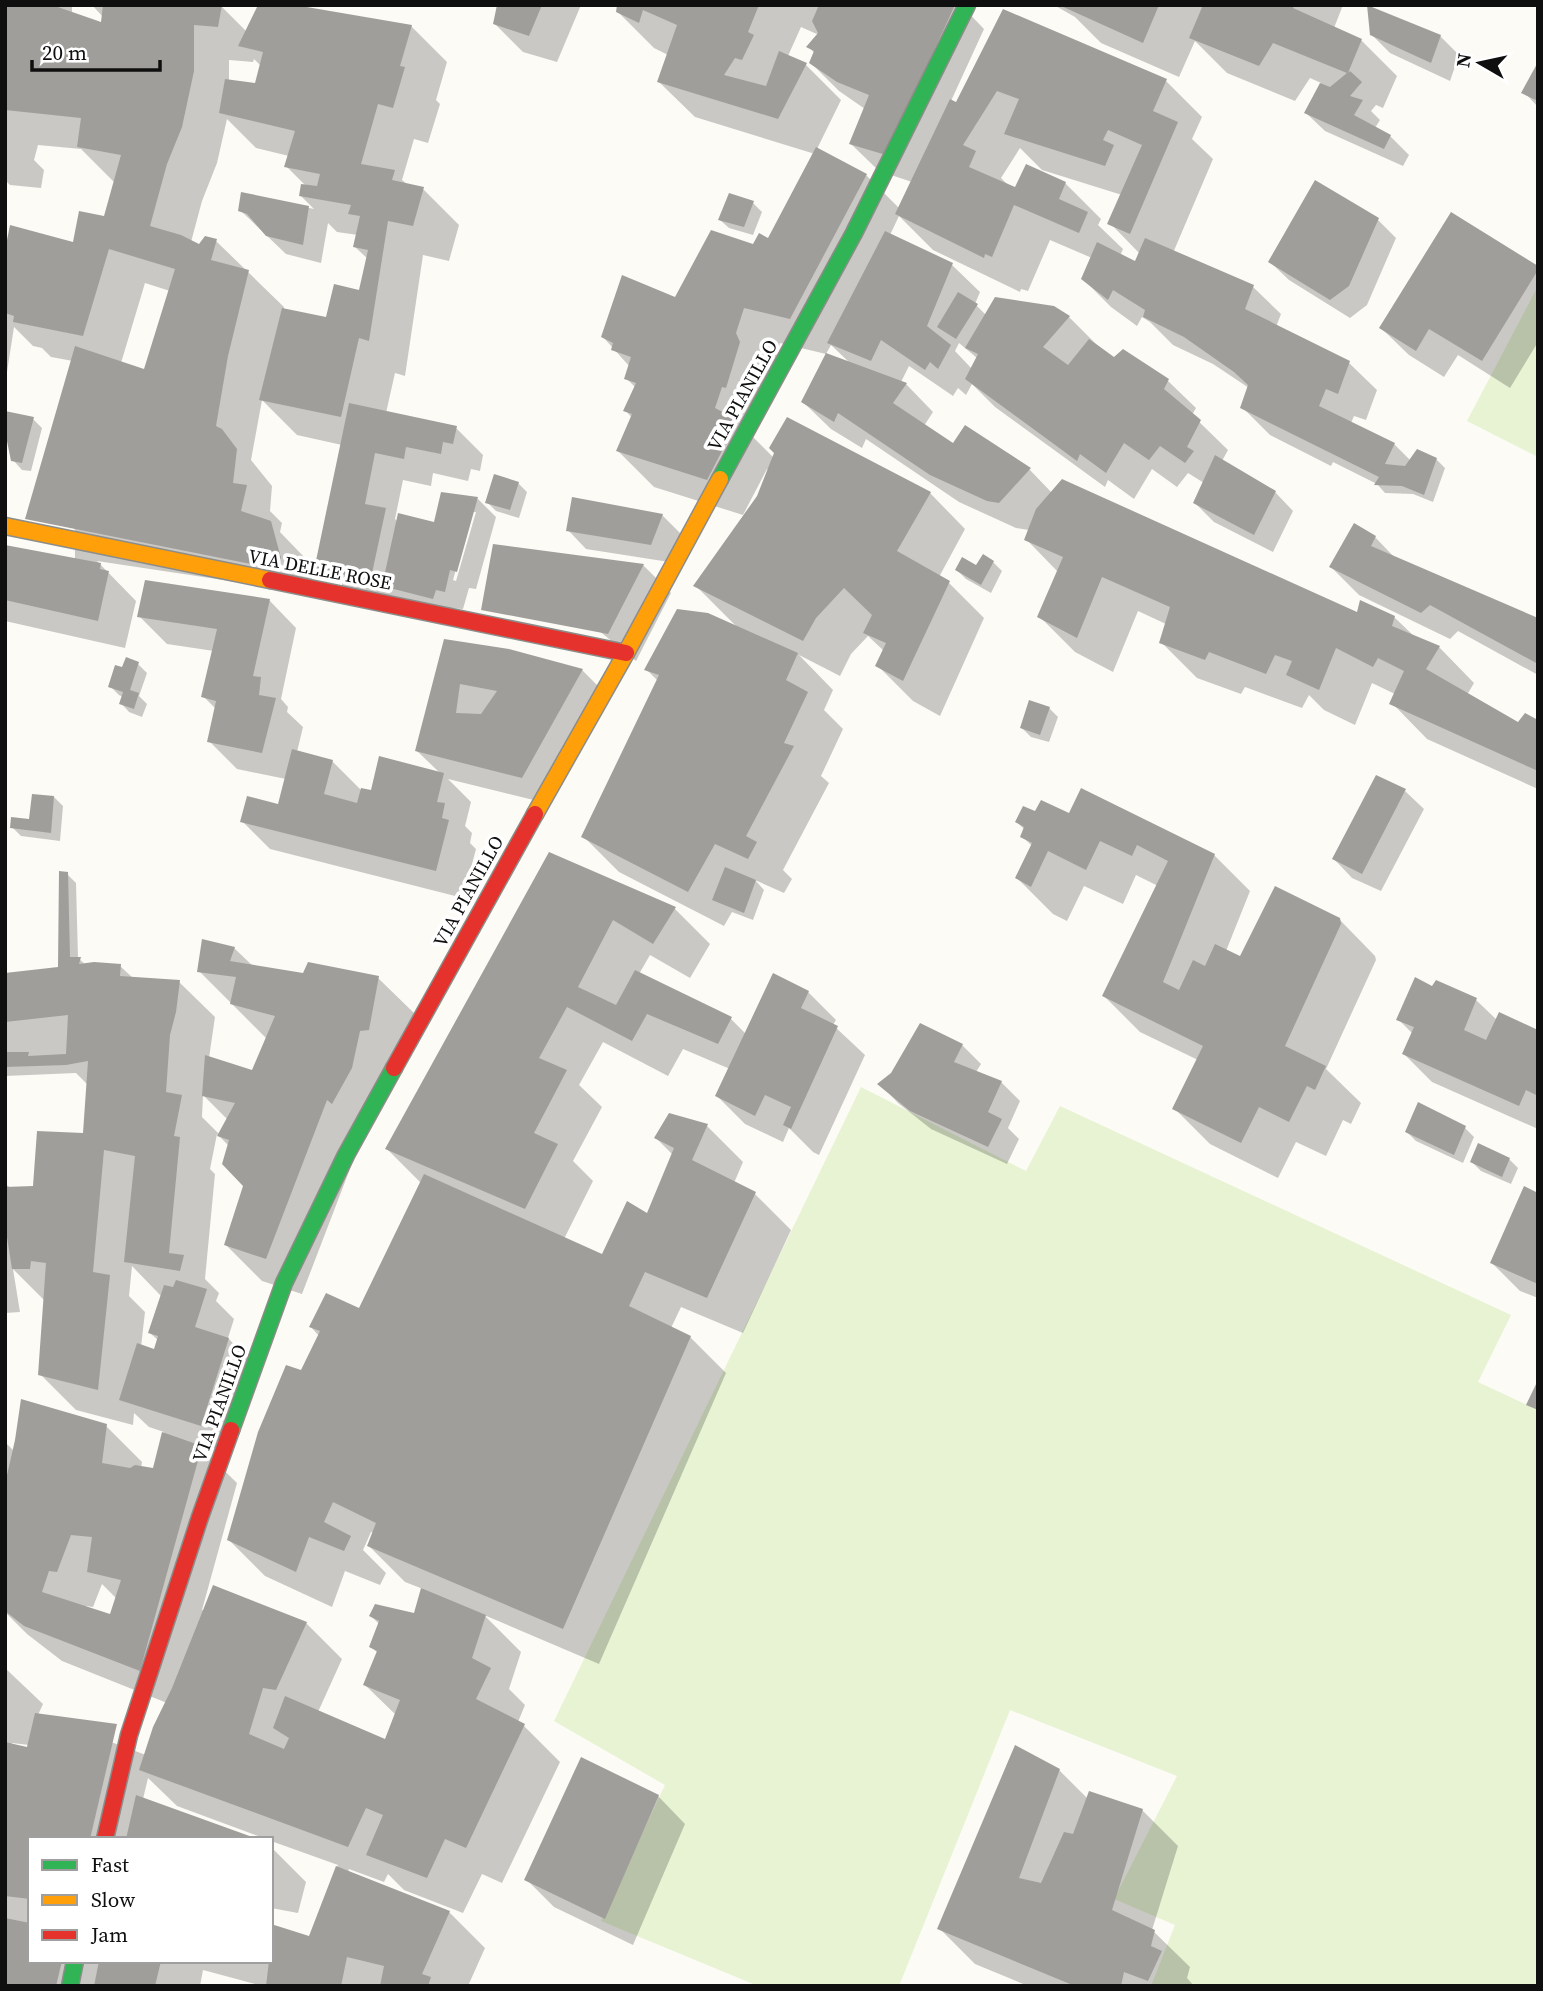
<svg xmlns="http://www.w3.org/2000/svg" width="1543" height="1991" font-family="'Source Serif 4',serif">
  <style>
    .green { fill: #e7f3d3 }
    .shadow { fill: #0003; fill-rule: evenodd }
    .building { fill: #a09e9a; fill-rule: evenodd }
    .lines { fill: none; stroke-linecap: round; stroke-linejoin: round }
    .fast-casing { stroke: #8c8c89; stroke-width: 19 }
    .slow-casing { stroke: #8c8c89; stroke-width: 19 }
    .jam-casing { stroke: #8c8c89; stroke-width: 19 }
    .fast { stroke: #30b455; stroke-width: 16 }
    .slow { stroke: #ff9f0a; stroke-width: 16 }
    .jam { stroke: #e5322d; stroke-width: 16 }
    .labels { text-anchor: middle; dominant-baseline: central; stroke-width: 7; stroke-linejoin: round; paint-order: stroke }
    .street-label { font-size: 19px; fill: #0f0f0f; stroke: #fff }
  </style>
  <rect width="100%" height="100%" fill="#fcfbf5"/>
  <!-- green -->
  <path class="green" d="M1538 286V457L1467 421Z
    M861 1087 1026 1171 1060 1106 1511 1315 1478 1382 1538 1410V1986H1151L1175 1925 1114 1899 1177 1776 1010 1710 899 1986H758L601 1921 665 1785 554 1721Z"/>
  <!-- shadow -->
  <path class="shadow" d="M5 5H72V14L102 25 103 17 92 5 221 6 247 32 411 26 447 62 436 100 440 104 428 143 414 139 402 180 408 185 423 189 459 225 449 261 423 255 405 376 395 373 386 413 456 428 483 455 480 471 471 469 468 481 433 473 431 486 403 480 395 519 398 522 435 524 478 499 496 517 476 589 469 588 463 609 342 602V445L297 435 262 400 251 460 272 486 270 511 282 523 280 532 306 559 316 594 97 561 136 601 125 648 5 621V547L75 560 73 361 51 357 42 348 33 346 14 327 5 385V258L74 244 105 218 115 183 81 149 38 145 34 160 44 170 41 188 10 185 5 180ZM254 59 261 66 256 85 229 81V60L253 62ZM227 119 256 148 289 156 286 166 306 186 301 196 314 209 243 194 240 210 286 254 321 263 328 223 337 232 358 235 355 247 368 259 360 292 328 319 284 310V307L216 241 199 246 191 242 202 201 217 163ZM145 283 170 291 145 372 121 363ZM472 512H476L456 581 453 580Z
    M499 5H581L557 62 523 52 495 24Z
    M619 5H961L984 29 951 101 957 104 1004 11 1166 81 1202 117 1192 139 1213 159 1173 253 1253 287 1281 314 1276 327 1349 363 1377 390 1366 420 1354 416 1351 423 1394 444 1411 461 1436 459 1445 468 1433 502 1413 494 1385 493 1377 484 1333 462 1331 466 1270 435 1242 407 1249 388 1213 364 1173 345 1150 322 1142 317 1137 326 1111 307 1083 279 1092 258 1050 240 1028 291 1021 289 1020 292 933 250 899 216 890 235 952 265 980 292 975 304 986 315 1069 317 1096 344 1115 359 1168 381 1196 408 1192 415 1228 450 1222 461 1275 492 1293 511 1273 552 1214 522 1195 503 1204 483 1188 473 1177 487 1152 469 1134 499 1108 480 1105 487 995 407 972 384 966 395 958 388 953 396 909 366 901 382 906 384 933 412 924 426 953 445 1030 470 1052 493 1359 614 1394 617 1416 638 1439 647 1474 683 1467 695 1518 725 1538 722V789L1427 739 1392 703 1395 694 1372 683 1355 725 1324 710 1309 695 1302 708 1245 687 1241 694 1197 678 1161 642 1166 624 1138 611 1113 672 1075 652 1039 616 1058 572 1026 539 1029 530 1016 528 959 502 866 439 862 448 831 429 803 402 851 364 831 345 826 354 780 343 753 437 774 458 930 493 965 529 939 577 948 582 984 618 940 716 913 701 877 665 884 651 868 636 851 654 840 676 799 655 833 690 824 710 843 729 821 776 829 783 783 870 792 879 784 893 755 880 764 890 753 920 732 912 724 926 619 872 583 836 658 681 646 669 737 627 695 585 759 497 770 470 767 469 743 515 654 487 618 451 632 418 626 411 636 388 626 378 630 367 603 337 676 299 754 246 769 241 815 154 695 117 659 82 668 55 654 48 618 12ZM801 27 819 35 809 47 815 54 811 63 839 91 865 109 851 144 879 171 912 182 899 208 866 175 817 149 841 100 806 65 788 56ZM1020 148 1042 170 1122 195 1110 223 1140 254 1135 264 1120 256 1123 249 1098 225 1101 219 1065 183 1016 190 1009 186 1001 178ZM959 343 977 358 972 369 955 351Z
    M1054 5H1343L1334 28 1361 40 1397 76 1383 108 1376 105 1371 111 1380 120 1375 128 1390 136 1409 155 1403 166 1325 131 1306 113 1321 83 1310 78 1295 101 1227 73 1195 41 1179 77 1101 43 1075 17Z
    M1371 34 1440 36 1459 55 1450 81 1390 53Z
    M1538 66V107L1524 92Z
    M753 203 762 212 753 235 729 228 720 220Z
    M1378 220 1396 238 1367 305 1350 318 1289 280 1270 262Z
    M1538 268V342L1510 388 1458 355 1444 377 1409 355 1381 328Z
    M33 419 42 428 31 471 22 470 13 460Z
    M518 483 527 492 519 518 496 511 487 502Z
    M662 515 681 534 669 562 586 549 568 530Z
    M1375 537 1395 558 1538 620V675L1458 631 1450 639 1359 595 1331 567Z
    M495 546 643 565 671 593 636 661Z
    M993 562 1002 571 991 593 966 579 957 570Z
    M269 600 296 628 281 699 288 707 287 712 303 727 297 752 332 761 361 790 372 792 440 773 417 751 445 641 509 650 582 670 610 698 550 804 448 779 471 802 465 826 472 833 470 843 476 849 463 898 270 849 242 821 279 806 286 779 237 769 209 741 216 709 203 696 214 651 167 644 139 616Z
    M127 660 138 664 147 673 139 696 147 704 142 717 129 712 121 703 123 697 119 695 110 686 123 669Z
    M1049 708 1058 717 1049 742 1031 737 1022 728Z
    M1405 791 1424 809 1381 891 1352 878 1334 859Z
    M54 797 63 806 60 841 21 836 12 827 31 821Z
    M1036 814 1070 816 1214 855 1250 891 1226 951 1241 959 1339 919 1375 956 1376 960 1326 1069 1361 1103 1351 1124 1343 1120 1326 1156 1296 1142 1278 1178 1210 1144 1174 1108 1198 1060 1140 1032 1104 996 1158 886 1136 875 1123 904 1084 886 1067 921 1053 914 1017 878 1032 846 1022 836 1025 830 1017 822Z
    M550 854 675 909 710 944 690 978 650 955 639 974 731 1019 746 1034 808 992 836 1020 833 1025 865 1055 819 1155 813 1152 789 1128 783 1142 745 1124 717 1096 730 1069 683 1049 668 1076 603 1042 579 1085 602 1107 573 1161 593 1181 564 1239 603 1257 647 1216 673 1155 656 1138 670 1115 707 1126 743 1162 734 1183 755 1194 791 1230 743 1333 681 1307 671 1328 690 1337 726 1373 599 1664 484 1615 521 1652 509 1689 525 1705 518 1722 524 1726 560 1762 502 1883 482 1874 463 1913 404 1890 388 1874 384 1882 349 1869 348 1872 449 1912 485 1948 468 1986H262L203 1970 200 1986H5V1668L43 1704 38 1715 146 1755 167 1703 62 1661 27 1634 5 1612V1442L14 1451 106 1426 142 1462 141 1468 155 1470 164 1432 149 1427 134 1413 133 1425 76 1410 40 1374 45 1301 13 1269 20 1312 5 1313V1184L11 1188H34L84 1135 88 1085 76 1073 5 1076V975L60 968 67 874 76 883 78 958 86 965 120 966 133 978 179 982 215 1017 209 1058 253 1072 267 1039 199 971 234 948 253 966 304 975 378 978 414 1013 363 1135 302 1294 262 1281 226 1245 245 1185 229 1146 217 1134 210 1169 215 1174 205 1279 219 1293 216 1301 234 1319 228 1338 256 1367 229 1453 195 1442 237 1483 202 1610 306 1623 342 1659 318 1712 386 1741 396 1715 365 1685 378 1653 371 1647 379 1624 371 1616 415 1615 423 1589 405 1582 369 1546 374 1533 371 1532 363 1550 386 1573 380 1585 345 1571 332 1607 265 1576 229 1540 319 1336 311 1327 359 1310 422 1184 387 1149ZM203 1095 228 1120 220 1135 202 1117ZM132 1266 162 1297 150 1333 159 1341 156 1351 141 1347 145 1312 129 1296ZM102 1584 117 1599 111 1616 85 1608 86 1606 93 1607ZM12 1743 29 1745 28 1749 12 1745ZM148 1778 177 1806 266 1839H271V1841L338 1865 310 1938 271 1961H30V1839H251L143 1799Z
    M1433 988 1476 1000 1497 1020 1538 1032V1129L1432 1082 1404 1054 1413 1034 1398 1019Z
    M962 1045 981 1064 976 1072 1001 1082 1020 1101 1008 1128 1019 1139 1007 1164 931 1129 898 1103 880 1084Z
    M1465 1128 1474 1137 1463 1163 1416 1141 1407 1132Z
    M1509 1159 1518 1168 1511 1184 1481 1171 1472 1162Z
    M1538 1195V1298L1520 1291 1492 1263Z
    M1059 1770 1088 1799 1142 1810 1178 1846 1152 1930 1190 1967 1187 1978 1194 1986H1028L975 1964 939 1928Z
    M658 1796 685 1824 633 1945 554 1907 526 1879Z
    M271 1847 306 1882 298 1913 271 1908Z"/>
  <!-- building -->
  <path class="building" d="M5 5H52L101 22 103 5H222L218 27 194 25V71L182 127 167 164 150 226 181 235 199 244 205 236 217 239 211 260 249 270 228 356 216 426 222 429 237 449 233 483 247 485 241 511 271 521 281 558 271 568 25 519 75 346 144 369 175 269 109 249 83 336 13 322 14 316 5 313V250L10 225 73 242 79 211 104 216 121 155 77 147 81 118 5 110Z
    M258 5H295L412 25 400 66 405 67 393 108 378 104 361 164 395 170 392 180 424 187 413 226 388 221 369 341 359 338 341 417 259 400 282 308 326 317 334 284 359 290 368 250 353 247 360 216 348 214 351 205 299 196 301 184 317 186 320 174 284 167 295 131 219 113 225 79 255 83 263 52 238 46Z
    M497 5H542L529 36 493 24Z
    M617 5H759L748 32 754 35 742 60 735 58 724 75 766 86 779 51 807 63 778 119 657 82 677 25 643 10 639 23 616 12Z
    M819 5H955L886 155 849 144 869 95 837 82 809 63 814 51 806 47 818 33 812 21Z
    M1059 5H1159L1143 43Z
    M1203 5H1294L1293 8 1362 39 1348 73 1350 71 1362 82 1350 96 1363 100 1354 115 1391 135 1384 149 1304 113 1320 83 1330 87 1347 73 1273 43 1259 66 1189 38Z
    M1367 5 1441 35 1431 63 1370 35Z
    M1003 9 1167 79 1153 111 1178 122 1130 234 1107 224 1142 145 1108 130 1103 140 1114 145 1105 166 1004 134 1019 99 997 91 963 145 976 151 969 167 1015 187 1026 164 1066 182 1059 199 1088 212 1079 233 1014 205 992 257 985 254 984 258 895 214 950 99 956 102Z
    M1538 62V101L1521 93Z
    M816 147 867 174 790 319 744 308 736 333 740 342 726 388 722 387 715 408 738 420 707 480 616 451 632 414 623 411 636 383 624 379 631 357 611 350 613 343 601 337 622 275 675 297 711 230 753 244 759 233 768 238Z
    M1315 180 1379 218 1349 286 1330 300 1268 262Z
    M241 192 309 206 303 245 266 236 247 214 238 211Z
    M729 193 754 201 744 227 718 220Z
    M1451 212 1538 266V270L1482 361 1429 329 1416 351 1379 328Z
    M885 231 953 263 927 326 951 345 938 369 930 362 925 370 881 340 871 361 827 343Z
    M1145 238 1254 285 1245 309 1350 361 1338 394 1326 389 1319 406 1395 443 1385 464 1405 466 1417 449 1437 458 1424 495 1402 486 1374 485 1379 477 1240 408 1248 385 1234 372 1184 337 1143 317 1145 310 1113 290 1108 300 1081 279 1097 242 1135 261Z
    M958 292 978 304 956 339 937 327Z
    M995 297 1054 306 1070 316 1043 347 1068 365 1089 339 1114 357 1123 349 1169 379 1164 389 1201 420 1187 447 1194 451 1185 463 1160 446 1149 460 1124 443 1106 473 1080 454 1077 461 965 379 978 354 965 348Z
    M826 353 907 383 893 403 953 443 965 425 1031 468 999 503 987 501 930 475 838 413 834 422 801 402Z
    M349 403 457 426 453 444 443 442 441 454 406 447 404 459 375 453 365 504 386 508 369 587 313 575Z
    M5 411 34 417 22 463 11 461 5 431Z
    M787 417 931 492 897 551 950 581 903 681 875 666 886 643 863 633 872 615 844 588 816 618 803 641 693 586 757 496 774 453 769 448Z
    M1215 455 1276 491 1254 535 1193 503Z
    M494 474 519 482 510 510 485 503Z
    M1062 479 1357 612 1360 600 1395 616 1392 626 1440 646 1426 669 1518 722 1525 713 1538 720V771L1389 704 1404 671 1378 658 1373 667 1336 648 1319 690 1286 675 1292 661 1275 655 1266 674 1209 652 1205 660 1159 643 1170 607 1102 577 1077 638 1037 617 1063 557 1024 540 1036 509Z
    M441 492 478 497 457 572 450 570 445 592 436 590 433 599 382 586 398 513 434 522Z
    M572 497 663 514 651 545 566 531Z
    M1354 523 1376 536 1371 546 1538 618V664L1430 605 1421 613 1329 567Z
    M493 544 644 564 608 634 481 610Z
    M5 545 101 563 100 569 109 571 98 621 5 600Z
    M983 554 994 561 981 585 955 570 962 557 976 565Z
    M145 580 270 599 253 676 261 677 259 695 276 698 262 753 207 742 216 701 201 697 217 629 137 617Z
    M677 609 708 613 798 653 786 680 808 692 784 743 794 746 746 836 757 842 748 859 715 844 688 892 581 837 659 675 644 670Z
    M444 639 509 649 583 669 522 778 415 751ZM460 684 497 691 481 714 456 713Z
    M126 657 139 662 130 690 139 693 134 709 119 704 123 692 108 687 115 665 122 667Z
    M1029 700 1050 707 1040 735 1020 728Z
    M292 749 333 760 324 794 357 803 361 788 371 790 379 756 444 773 437 802 445 803 442 818 449 820 436 871 240 822 247 796 278 804Z
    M1376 775 1406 789 1362 874 1332 859Z
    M1081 788 1215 854 1163 982 1179 990 1193 960 1205 966 1215 944 1240 956 1275 886 1340 918 1341 924 1285 1046 1326 1066 1315 1090 1307 1086 1289 1122 1259 1107 1241 1143 1172 1109 1203 1046 1102 996 1168 861 1137 845 1132 856 1100 841 1086 870 1048 851 1031 887 1015 878 1032 843 1020 837 1024 827 1015 822 1023 806 1035 811 1041 800 1069 813Z
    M32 794 54 796 51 833 10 828 11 817 29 819Z
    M549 852 676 907 653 944 613 920 578 987 616 1005 635 970 732 1017 718 1044 647 1014 632 1041 567 1007 539 1058 567 1070 534 1133 558 1144 525 1209 385 1149Z
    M725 867 756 880 744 913 712 900Z
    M59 871 68 872 70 957H81L79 964 94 962 121 964 120 976 180 980 176 1012 170 1035 166 1092 182 1095 174 1136 180 1137 169 1253 184 1255 180 1271 124 1262 135 1156 104 1150 93 1272 110 1275 98 1390 38 1375 46 1263 31 1261 30 1269H12L5 1224V1187L33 1186 37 1131 83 1133 88 1061 66 1065 5 1067V1052H29L28 1056 66 1054 68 1015 5 1022V973L58 967Z
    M202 939 235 947 230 961 303 973 308 962 379 976 369 1030 360 1031 352 1068 332 1104 327 1100 266 1259 224 1245 243 1186 222 1164 229 1140 217 1136 235 1103 202 1096 205 1055 252 1070 275 1016 230 1004 236 977 197 972Z
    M773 973 809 991 801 1008 838 1026 791 1129 783 1125 791 1107 765 1095 755 1116 715 1096Z
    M1415 977 1432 986 1436 980 1477 998 1464 1030 1486 1040 1499 1012 1538 1030V1096L1526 1090 1519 1106 1402 1054 1414 1027 1396 1020Z
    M920 1023 963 1044 954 1062 1002 1081 988 1112 1002 1119 988 1147 910 1111 877 1084 891 1073Z
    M1418 1102 1466 1126 1454 1155 1405 1132Z
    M669 1113 708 1124 692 1160 756 1192 707 1298 645 1272 629 1306 691 1336 563 1629 367 1546 376 1523 333 1502 324 1522 351 1536 344 1551 309 1537 296 1572 227 1540 258 1432 286 1365 301 1370 320 1331 309 1327 326 1293 359 1308 424 1174 602 1254 627 1201 647 1213 674 1148 654 1138Z
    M1478 1143 1510 1158 1502 1177 1470 1162Z
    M1524 1186 1538 1193V1284L1490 1263Z
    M176 1280 207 1289 195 1327 229 1338 201 1426 119 1400 137 1343 154 1349 158 1336 148 1333 164 1285 173 1287Z
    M1538 1380V1410L1526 1405Z
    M21 1399 107 1424 102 1463 130 1468 135 1465 153 1468 162 1432 202 1446 140 1671 24 1626 5 1611V1484L15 1440ZM71 1535 92 1537 87 1572 121 1580 110 1614 42 1592 49 1571 57 1572Z
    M213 1585 307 1622 276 1690 263 1688 249 1734 284 1749 289 1738 273 1728 285 1696 385 1739 400 1700 363 1685 377 1651 369 1647 379 1621 369 1616 375 1604 414 1613 421 1588 486 1615 472 1658 491 1668 476 1699 525 1724 466 1848 445 1839 427 1878 366 1855 383 1815 366 1808 348 1847 139 1770 153 1727 172 1688Z
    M35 1713 117 1724 90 1839H30V1899L5 1896V1742L27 1747Z
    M1015 1745 1060 1769 1019 1878 1041 1883 1064 1832 1073 1834 1089 1791 1143 1809 1112 1910 1155 1930 1151 1946 1162 1951 1148 1981 1124 1972 1121 1986H1075L937 1929Z
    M581 1757 659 1795 605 1919 524 1880Z
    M136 1795 255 1838V1839H126Z
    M336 1866 450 1911 422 1974 431 1977 428 1986H380L384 1966 347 1957 341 1986 310 1984 309 1986H266L269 1961H271V1924L309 1936Z
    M5 1918 30 1923V1961H62L56 1986H5Z
    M99 1961H161L155 1986H94Z"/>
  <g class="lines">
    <defs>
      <path id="fast" d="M720 479 854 233 967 5
        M231 1430 284 1283 346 1155 394 1068
        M70 1986 75 1961"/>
      <path id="slow" d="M5 526 270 580
        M535 814 626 653 720 479"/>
      <path id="jam" d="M270 580 626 653
        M394 1068 535 814
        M105 1839 129 1735 200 1517 231 1430"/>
    </defs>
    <!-- fast casing -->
    <use href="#fast" class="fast-casing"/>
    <!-- slow casing -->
    <use href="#slow" class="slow-casing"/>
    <!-- jam casing -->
    <use href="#jam" class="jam-casing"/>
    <!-- fast -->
    <use href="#fast" class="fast"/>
    <!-- slow -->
    <use href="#slow" class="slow"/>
    <!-- jam -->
    <use href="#jam" class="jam"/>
  </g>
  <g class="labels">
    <!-- street labels -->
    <g class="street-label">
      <text transform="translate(742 395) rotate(-61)">VIA PIANILLO</text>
      <text transform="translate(320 569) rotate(11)">VIA DELLE ROSE</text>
      <text transform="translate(468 891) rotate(-61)">VIA PIANILLO</text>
      <text transform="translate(219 1403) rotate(-70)">VIA PIANILLO</text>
    </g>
  </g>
  <!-- border -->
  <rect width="1543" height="1991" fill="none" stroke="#0f0f0f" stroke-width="14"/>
  <!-- legend -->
  <rect x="28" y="1837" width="245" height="126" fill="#ffffff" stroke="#9f9f9f" stroke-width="2"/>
  <rect x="42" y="1860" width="35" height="10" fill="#30b455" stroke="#9f9f9f" stroke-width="2"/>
  <text x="91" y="1872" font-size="21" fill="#0f0f0f">Fast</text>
  <rect x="42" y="1895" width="35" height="10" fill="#ff9f0a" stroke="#9f9f9f" stroke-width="2"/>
  <text x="91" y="1907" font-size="21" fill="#0f0f0f">Slow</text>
  <rect x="42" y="1930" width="35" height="10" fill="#e5322d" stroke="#9f9f9f" stroke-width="2"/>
  <text x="91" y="1942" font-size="21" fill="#0f0f0f">Jam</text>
  <!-- north arrow -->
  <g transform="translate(1480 63) rotate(279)" stroke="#ffffff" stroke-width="5" paint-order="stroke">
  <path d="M0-5L12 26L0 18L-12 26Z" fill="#0f0f0f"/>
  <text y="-10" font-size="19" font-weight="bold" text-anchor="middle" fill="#0f0f0f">N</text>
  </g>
  <!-- scale -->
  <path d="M32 60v10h128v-10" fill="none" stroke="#0f0f0f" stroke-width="3.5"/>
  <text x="42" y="60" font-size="21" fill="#0f0f0f" stroke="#ffffff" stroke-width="5" paint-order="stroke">20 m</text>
</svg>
